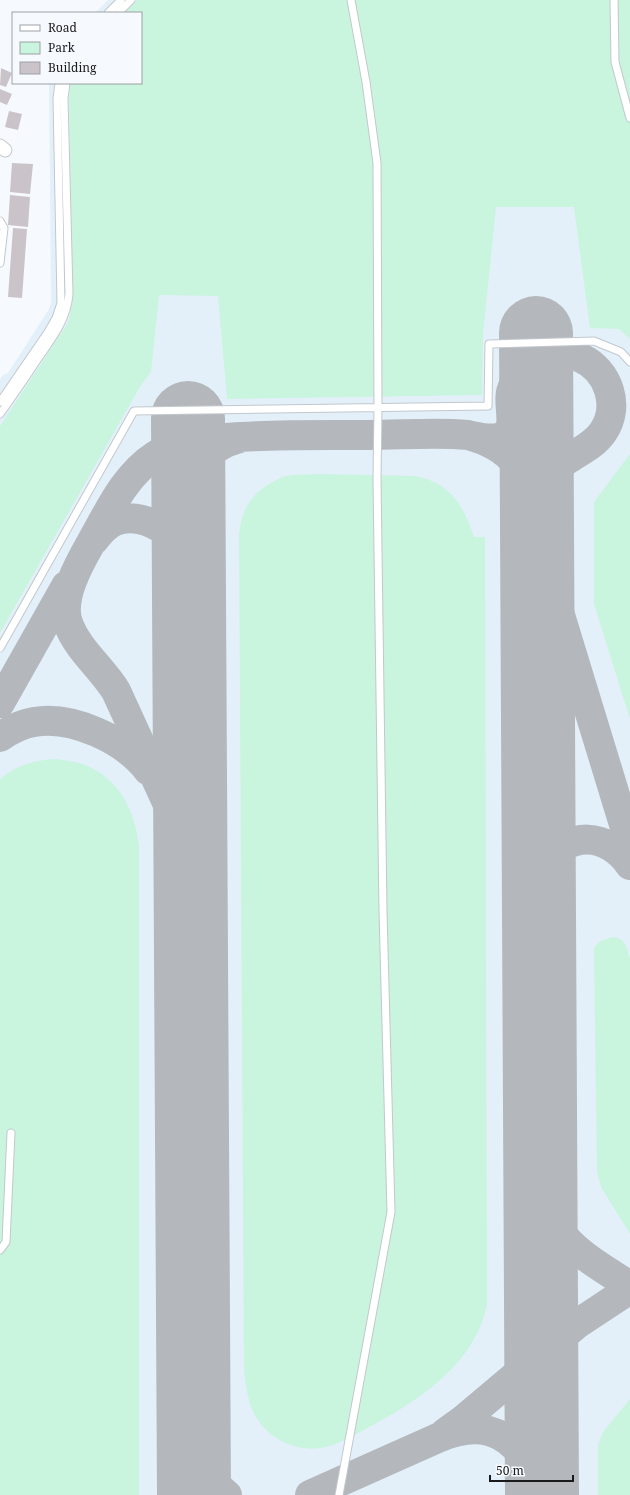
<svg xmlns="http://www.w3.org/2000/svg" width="630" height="1495" font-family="'Noto Serif',serif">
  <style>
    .built { fill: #e3f0fa }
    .green { fill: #c9f4de }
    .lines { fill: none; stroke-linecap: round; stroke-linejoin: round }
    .taxiway { stroke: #b4b8bc; stroke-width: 30 }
    .runway { stroke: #b4b8bc; stroke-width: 74 }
    .building { fill: #cac4ca }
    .lane-casing { stroke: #c2c8cd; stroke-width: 9 }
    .street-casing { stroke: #c2c8cd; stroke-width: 15 }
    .lane { stroke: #fff; stroke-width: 7 }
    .street { stroke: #fff; stroke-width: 13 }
  </style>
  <rect width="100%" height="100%" fill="#f6fafe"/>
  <!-- built -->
  <path class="built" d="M108 0H630V1495H0V379L3 375 8 373 49 309 51 302 49 83H141V13H95Z"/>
  <!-- green -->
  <path class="green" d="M137 0H630V339L619 329 590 328 574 207H496L483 334 482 395 227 399 218 296 159 295 151 372 141 385 0 633V426L66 326 69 319 73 300 69 100 70 85 71 83H141V13H125Z
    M630 454V719L594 604V502Z
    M317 474 416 476C450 483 464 506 474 537H485L487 1305C475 1362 424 1397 375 1424 359 1432 343 1443 326 1447 297 1454 265 1438 253 1411 247 1398 245 1381 244 1367L239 535C241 514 248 498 266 486 272 482 279 478 286 476 296 474 307 475 317 474Z
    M56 759C68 761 81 762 92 768 122 784 135 813 139 846V1495H0V779C17 765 35 760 56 759Z
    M613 937C627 939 626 947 630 959V1234L601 1187 597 1172 594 948 600 941Z
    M630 1399V1495H598V1445L603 1432Z"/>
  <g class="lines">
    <!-- taxiway -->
    <path class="taxiway" d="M472 436C482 438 498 442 507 433 516 424 508 405 511 392 519 363 553 345 581 358 608 370 621 406 603 432 595 444 582 450 570 458 560 464 549 472 537 470 527 468 518 461 510 456
      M189 509C190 478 203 447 237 439
      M94 540C100 532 106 525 115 521 138 512 171 528 182 549 188 559 189 570 189 582
      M537 540 630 844
      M0 703 66 586
      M0 737C10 730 22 724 34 722 72 715 125 740 148 770
      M191 855 116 691C102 668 77 649 68 623 59 598 80 562 92 541 110 509 125 475 156 455 166 449 176 445 187 442 199 439 213 439 226 438 273 434 321 435 368 435 401 435 435 432 468 435 513 447 528 472 537 516
      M539 905C540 892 540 878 547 866 567 829 608 833 630 865
      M540 1173C546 1238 581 1254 630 1286
      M541 1400C543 1379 547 1360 560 1342
      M445 1433 463 1420 577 1324 630 1289
      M194 1437C197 1461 209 1480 227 1495
      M310 1495 440 1437C477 1422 504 1428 527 1461 534 1472 540 1482 542 1495"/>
    <!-- runway -->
    <path class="runway" d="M536 333 542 1495
      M188 418 194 1495"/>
  </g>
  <!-- building -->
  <path class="building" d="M1 68 12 73 6 87 0 85Z
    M0 89 12 94 7 105 0 102Z
    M9 111 22 114 18 130 5 127Z
    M12 163 33 164 30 194 10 192Z
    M10 195 30 197 28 227 8 225Z
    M13 228 27 229 22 298 8 297Z"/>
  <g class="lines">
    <defs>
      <path id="lane" d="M614 0 615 62 630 118
        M108 13 121 0
        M118 13 131 0
        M0 221 4 228 0 263
        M0 402 48 332 56 318 61 303 57 99 59 83
        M0 414C12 397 24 380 35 363 50 341 67 321 69 294L64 98 66 83
        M0 648 134 411 488 406 489 344 594 341 621 352 630 362
        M0 1250 6 1242 11 1133
        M339 1495 391 1212 383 911 377 478 378 407 377 163 366 82 351 0"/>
      <path id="street" d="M0 146 5 150"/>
    </defs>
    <!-- lane casing -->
    <use href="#lane" class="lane-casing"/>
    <!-- street casing -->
    <use href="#street" class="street-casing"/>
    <!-- lane -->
    <use href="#lane" class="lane"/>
    <!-- street -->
    <use href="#street" class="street"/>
  </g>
  <!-- legend -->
  <rect x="12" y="12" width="130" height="72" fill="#f6fafe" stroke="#9da0a4"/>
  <rect x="20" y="25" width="20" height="6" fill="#ffffff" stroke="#9da0a4"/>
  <text x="48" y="32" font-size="12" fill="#181a1c">Road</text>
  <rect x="20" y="42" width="20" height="12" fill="#c9f4de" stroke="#9da0a4"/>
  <text x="48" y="52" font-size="12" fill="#181a1c">Park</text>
  <rect x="20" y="62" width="20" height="12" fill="#cac4ca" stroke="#9da0a4"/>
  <text x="48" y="72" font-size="12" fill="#181a1c">Building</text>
  <!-- scale -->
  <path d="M490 1475v6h83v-6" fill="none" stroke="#181a1c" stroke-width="2"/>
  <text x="496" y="1475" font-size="12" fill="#181a1c" stroke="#f6fafe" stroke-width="3" paint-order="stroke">50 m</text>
</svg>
